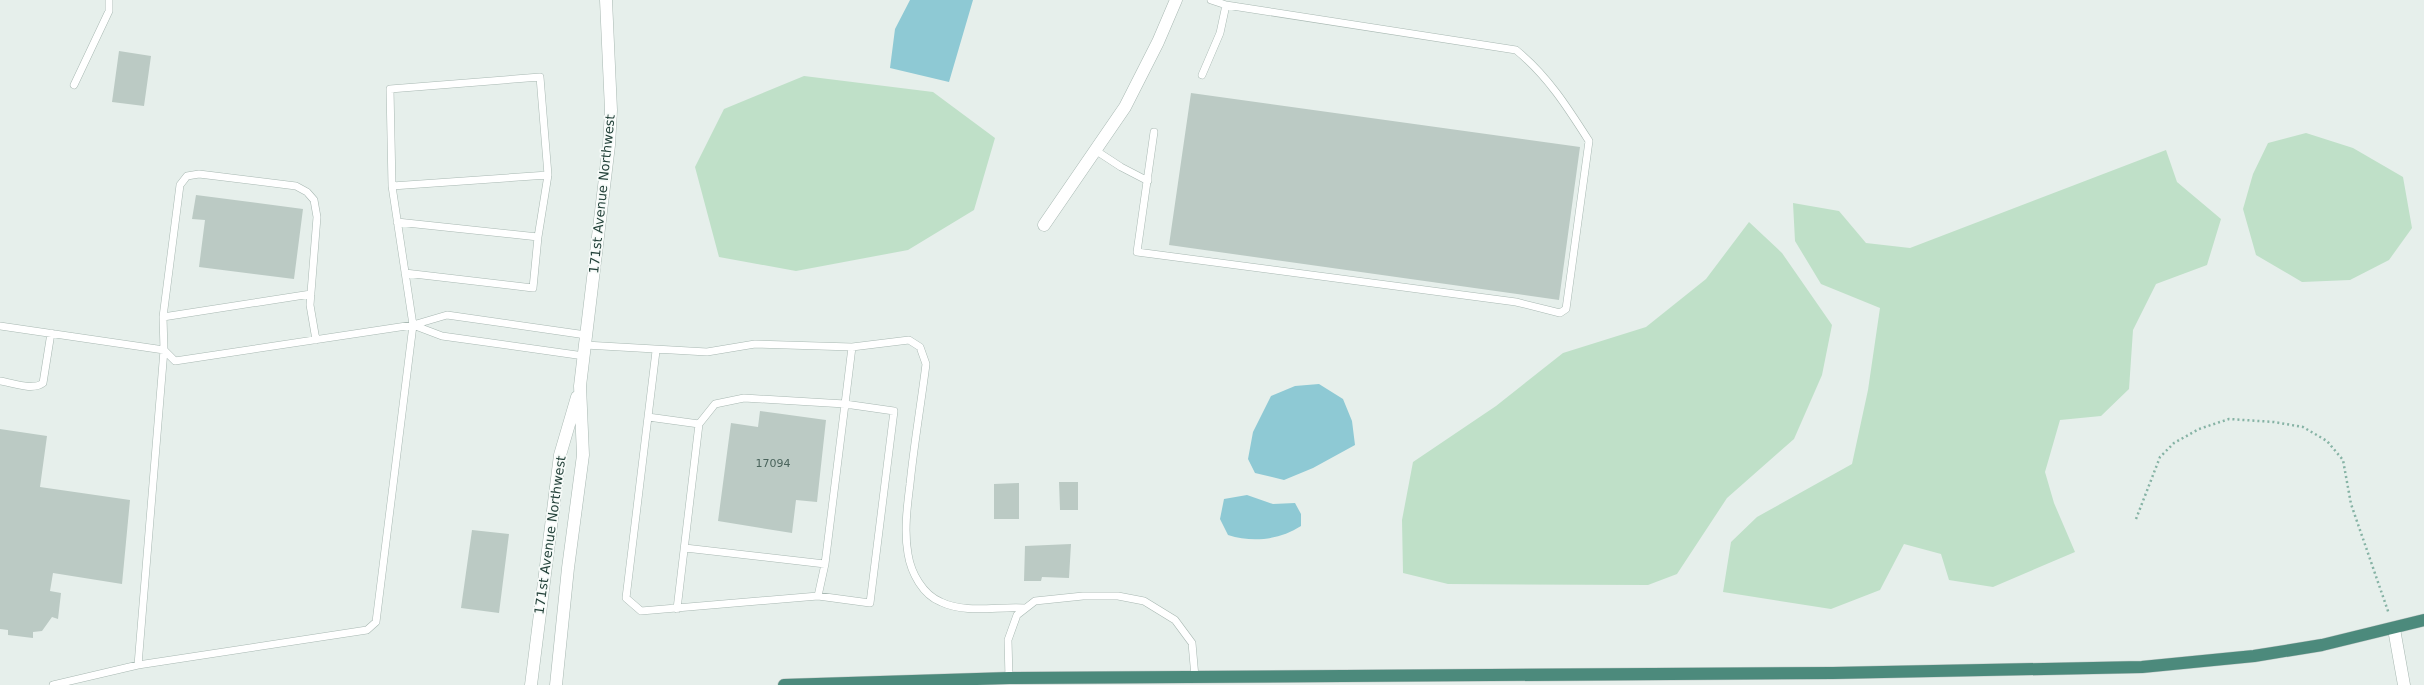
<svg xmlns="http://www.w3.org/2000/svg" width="2424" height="685" font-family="'DejaVu Sans',sans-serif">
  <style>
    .green { fill: #bfe0c8 }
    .water { fill: #8ec9d4 }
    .building { fill: #bbcac4 }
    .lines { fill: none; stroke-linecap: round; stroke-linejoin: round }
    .service-casing { stroke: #a8b8b2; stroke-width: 8 }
    .minor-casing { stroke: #a8b8b2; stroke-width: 13 }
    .tertiary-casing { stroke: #a8b8b2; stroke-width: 13 }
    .trunk-casing { stroke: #c2cac8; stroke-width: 13 }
    .path { stroke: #86b3a5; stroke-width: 2.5; stroke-dasharray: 2 3; stroke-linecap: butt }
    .service { stroke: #fff; stroke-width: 7 }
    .minor { stroke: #fff; stroke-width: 12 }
    .tertiary { stroke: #fff; stroke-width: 12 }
    .trunk { stroke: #4c8a7c; stroke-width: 12 }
    .labels { text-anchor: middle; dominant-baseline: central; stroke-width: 3.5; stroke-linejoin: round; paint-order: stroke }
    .number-label { font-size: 11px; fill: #4a645c }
    .street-label { font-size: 13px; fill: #24423a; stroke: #f7fbf9 }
  </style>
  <rect width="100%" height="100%" fill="#e6efeb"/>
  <!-- green -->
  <path class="green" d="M804 76 933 92 995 138 974 210 908 250 796 271 719 257 695 167 724 109Z
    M2306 133 2353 148 2403 177 2412 228 2389 260 2350 280 2302 282 2256 255 2243 209 2253 174 2268 143Z
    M2166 150 2177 182 2221 219 2207 265 2156 284 2133 330 2129 389 2101 416 2060 420 2045 472 2054 503 2075 552 1993 587 1949 580 1941 554 1904 544 1880 590 1831 609 1723 592 1731 542 1757 517 1852 464 1868 390 1880 308 1821 284 1795 241 1793 203 1839 211 1866 243 1910 248Z
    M1749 222 1782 253 1832 325 1822 375 1794 439 1727 498 1677 574 1648 585 1448 584 1403 573 1402 520 1413 462 1496 406 1563 353 1646 327 1706 279Z"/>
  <!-- water -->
  <path class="water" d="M910 0H973L949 82 890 68 895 29Z
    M1319 384 1343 399 1352 421 1355 445 1313 468 1284 480 1255 473 1248 459 1253 432 1271 396 1295 386Z
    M1247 495 1273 504 1295 503 1301 514V526C1279 540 1253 543 1228 535L1220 519 1224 499Z"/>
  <!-- building -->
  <path class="building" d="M119 51 151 56 144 106 112 102Z
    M1191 93 1580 147 1559 300 1169 245Z
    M196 195 303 209 294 279 199 267 205 220 192 219Z
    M760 411 826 420 817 502 796 500 792 533 718 521 731 423 758 427Z
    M0 429 47 436 40 487 130 500 122 584 53 573 50 591 61 593 58 619 52 617 42 631 33 632V638L8 635V630L0 629Z
    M1059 482H1078V510H1060Z
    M1019 483V519H994V484Z
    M472 530 509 534 499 613 461 608Z
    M1071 544 1069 578 1042 577 1041 581H1024L1025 546Z"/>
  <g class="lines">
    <defs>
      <path id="service" d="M1202 75 1220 33 1226 5 1211 0
        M74 85 109 11V0
        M1154 132 1137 252 1516 302 1560 313 1566 309 1589 141C1568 108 1547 75 1516 50L1226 5
        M1095 150 1121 167 1148 181V177
        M397 222 538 237 548 175
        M405 273 533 288 538 237
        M163 317 311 294
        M413 325 442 336 584 356
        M0 326 164 350 138 665
        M316 340 310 305 317 217 314 200 307 192 296 186 199 174 187 176 180 185 163 317 164 350 175 361 413 325 447 315 586 335
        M585 345 707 352 755 344 852 347 909 340 920 347 926 364C921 404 914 444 910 484 907 507 904 532 908 554 911 573 923 595 941 602 966 614 998 606 1025 608
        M656 351 626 598 641 611 818 596 870 603 894 411 845 404 852 347
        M0 381C13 383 33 391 43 383L51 333
        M648 417 699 424 715 404 744 398 845 404 825 564 685 548
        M818 596 825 564
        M677 609 699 424
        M1009 678 1008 640 1017 615 1035 601 1083 596H1118L1144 601 1175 620 1192 643 1195 677
        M53 685 138 665 367 630 376 622 413 325 392 186 390 89 540 77 548 175 392 186"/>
      <path id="minor" d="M1044 225 1125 107 1158 42 1176 0
        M2394 629 2404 685"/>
      <path id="tertiary" d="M531 685 560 455 577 397
        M556 685 568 568 583 455 580 386 609 145 611 110 606 0"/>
      <path id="trunk" d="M784 685 1009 678 1833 673 2142 667 2254 656 2322 645 2424 620"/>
    </defs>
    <!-- service casing -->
    <use href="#service" class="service-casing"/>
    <!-- minor casing -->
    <use href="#minor" class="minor-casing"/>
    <!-- tertiary casing -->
    <use href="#tertiary" class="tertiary-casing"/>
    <!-- trunk casing -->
    <use href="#trunk" class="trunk-casing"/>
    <!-- path -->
    <path class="path" d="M2136 519 2160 457 2174 443 2199 429 2229 419 2274 422 2303 427 2327 441 2343 460 2351 504 2389 614"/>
    <!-- service -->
    <use href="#service" class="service"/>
    <!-- minor -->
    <use href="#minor" class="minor"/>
    <!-- tertiary -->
    <use href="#tertiary" class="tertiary"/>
    <!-- trunk -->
    <use href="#trunk" class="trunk"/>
  </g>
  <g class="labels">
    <!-- number labels -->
    <g class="number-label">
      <text x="773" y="463">17094</text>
    </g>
    <!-- street labels -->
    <g class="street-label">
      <text transform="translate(602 194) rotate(-84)">171st Avenue Northwest</text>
      <text transform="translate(550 535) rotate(-82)">171st Avenue Northwest</text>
    </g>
  </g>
</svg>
